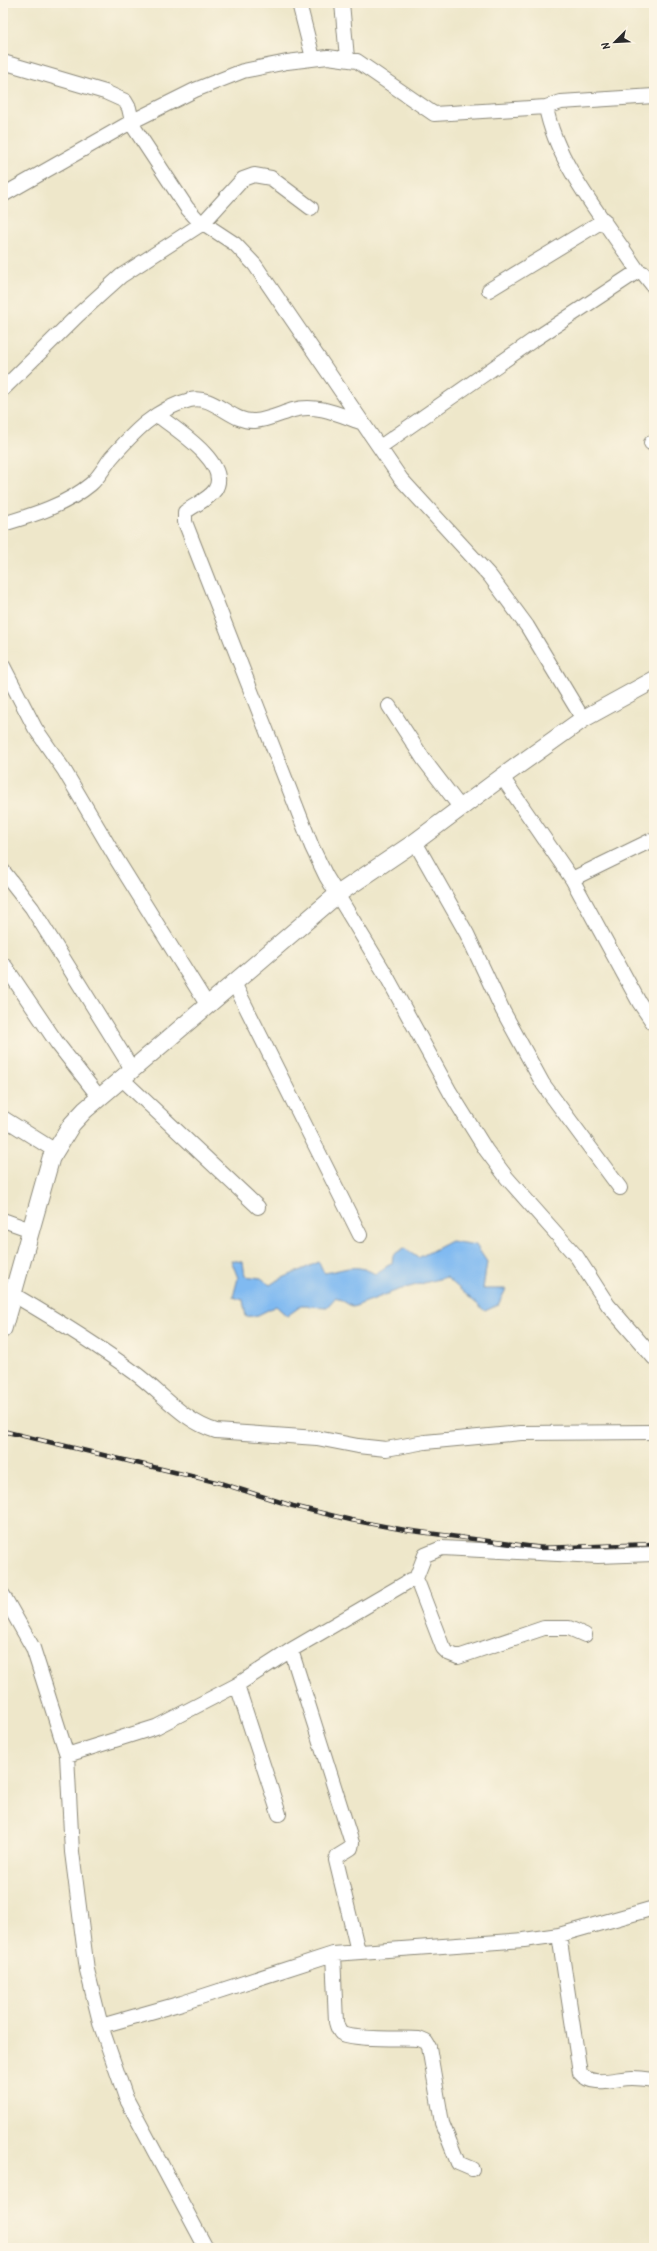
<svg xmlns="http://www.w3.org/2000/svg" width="657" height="2251" font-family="Kalam,sans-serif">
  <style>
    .water { fill: #80baf1; stroke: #56728e }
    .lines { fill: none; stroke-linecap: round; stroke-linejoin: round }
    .minor-casing { stroke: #8c897a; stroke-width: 16 }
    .tertiary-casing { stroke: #8c897a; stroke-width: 19 }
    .minor { stroke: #fff; stroke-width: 14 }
    .tertiary { stroke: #fff; stroke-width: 17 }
    .rail-casing { stroke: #2b2b2b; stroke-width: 4.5 }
    .rail { stroke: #fcf5e5; stroke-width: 3; stroke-dasharray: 9; stroke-linecap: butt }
  </style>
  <rect width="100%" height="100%" fill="#fcf5e5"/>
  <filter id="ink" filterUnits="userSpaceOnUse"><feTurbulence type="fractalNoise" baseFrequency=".025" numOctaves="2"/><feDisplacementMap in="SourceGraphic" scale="8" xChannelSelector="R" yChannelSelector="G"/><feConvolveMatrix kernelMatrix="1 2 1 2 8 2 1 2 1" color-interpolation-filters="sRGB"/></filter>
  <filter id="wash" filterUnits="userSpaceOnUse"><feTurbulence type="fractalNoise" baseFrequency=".012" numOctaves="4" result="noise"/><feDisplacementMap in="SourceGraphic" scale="16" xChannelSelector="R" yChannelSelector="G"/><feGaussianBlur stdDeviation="0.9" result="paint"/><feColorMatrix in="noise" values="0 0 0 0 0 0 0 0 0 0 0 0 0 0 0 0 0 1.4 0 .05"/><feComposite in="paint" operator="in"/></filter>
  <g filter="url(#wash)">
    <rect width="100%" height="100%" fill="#eee7ca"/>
    <!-- water -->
    <path class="water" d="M451 1241 476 1245 487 1262 483 1289H506L498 1305 485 1311 446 1277 398 1290 353 1307 336 1297 327 1307 301 1306 287 1316 276 1306 258 1315 246 1317 243 1300 233 1297 238 1278 231 1260 243 1262 245 1276 261 1278 270 1285 276 1281 319 1262 324 1273C345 1270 355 1262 375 1274L392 1263 393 1255 404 1248 418 1258Z"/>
  </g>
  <g filter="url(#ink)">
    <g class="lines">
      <defs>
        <path id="minor" d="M299 3 313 58
          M342 3 347 58
          M3 62 105 92 125 101 129 108 133 126 187 208 197 219 235 244 255 265 401 479 490 576 527 626 583 719
          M546 107C556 164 606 222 638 271L643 273 654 287
          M3 195 131 122 195 90 243 71 287 62 328 57 357 61 434 114 546 107 561 102 654 96
          M489 290 604 220
          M3 389 78 315 121 276 203 223 243 179 254 175 271 178 311 208
          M157 415C174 428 232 464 215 490 209 499 194 505 185 512V522L312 847 326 876 386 975 450 1092 486 1150 507 1178 577 1257 608 1305 654 1358
          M651 443 654 442
          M380 447 532 341 638 271
          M3 524C33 515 66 505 91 484 99 477 105 466 111 458 134 432 155 409 190 400 214 394 231 423 255 421 268 420 280 414 293 410 317 403 340 415 363 423
          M3 666 35 728 64 770 117 860 208 1006
          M389 706 424 760 460 807
          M502 777 572 879 639 1002 654 1024
          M415 842 467 934 503 1011 543 1084 620 1188
          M3 871 32 908 132 1069
          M572 879 654 839
          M5 966 57 1043 99 1097
          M234 983 360 1235
          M121 1078 258 1207
          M3 1118 54 1150
          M3 1220 31 1230
          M14 1295C55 1319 96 1344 135 1373 162 1393 183 1421 216 1431L317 1438 358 1446 386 1449 425 1442 521 1433 654 1432
          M415 1581 425 1555 442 1548 598 1556 654 1554
          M3 1595 33 1648 67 1755 72 1852 87 1970 101 2026 126 2098 206 2248
          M291 1650 352 1843 351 1848 338 1856 336 1860 358 1951
          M237 1685 279 1814
          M67 1755 156 1727 237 1685 291 1650 411 1580 418 1583 443 1648 448 1653 458 1657 544 1628H569L585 1635
          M559 1935 580 2073C592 2088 616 2078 632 2078 639 2078 647 2079 654 2080
          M333 1954 336 2022C337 2026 338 2030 341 2033 351 2040 404 2038 419 2039L426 2042 429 2047 442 2123 458 2163 472 2169
          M101 2026 182 2003 333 1954 524 1940 559 1935 654 1908"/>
        <path id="tertiary" d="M3 1329 51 1158 72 1124 85 1110 338 894 415 842 502 777 583 719 654 680"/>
      </defs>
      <!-- minor casing -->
      <use href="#minor" class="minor-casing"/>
      <!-- tertiary casing -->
      <use href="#tertiary" class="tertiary-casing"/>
      <!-- minor -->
      <use href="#minor" class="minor"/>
      <!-- tertiary -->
      <use href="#tertiary" class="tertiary"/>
      <defs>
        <path id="rail" d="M3 1431 220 1483 293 1506 351 1520 405 1530 542 1548 654 1544"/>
      </defs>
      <!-- rail casing -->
      <use href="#rail" class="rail-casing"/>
      <!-- rail -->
      <use href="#rail" class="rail"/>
    </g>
  </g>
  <!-- margin -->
  <rect width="657" height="2251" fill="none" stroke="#fcf5e5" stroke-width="16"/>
  <!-- north arrow -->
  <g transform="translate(615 42) rotate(246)" stroke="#fcf5e5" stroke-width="3" paint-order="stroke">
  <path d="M0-3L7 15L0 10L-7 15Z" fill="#2b2b2b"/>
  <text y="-6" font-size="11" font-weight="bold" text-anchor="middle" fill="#2b2b2b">N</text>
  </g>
</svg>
